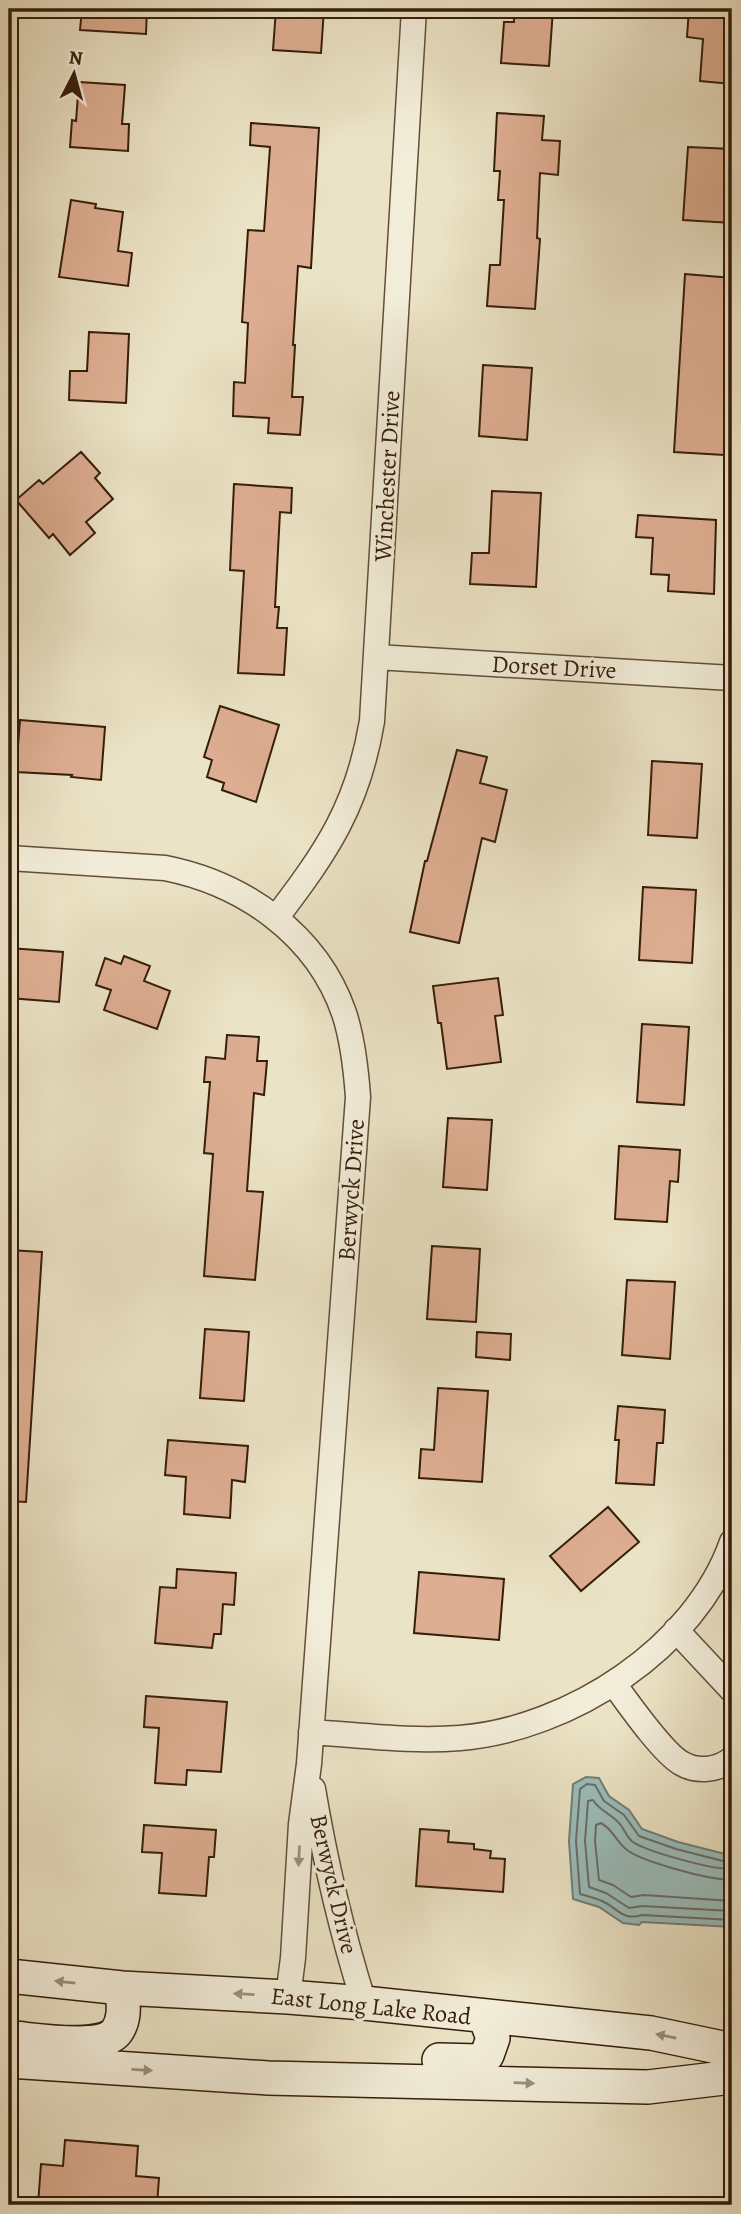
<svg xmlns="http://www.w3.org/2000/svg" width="741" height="2214" font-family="Alegreya,serif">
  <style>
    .water { fill: #9abdbc; stroke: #727d75; stroke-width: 2 }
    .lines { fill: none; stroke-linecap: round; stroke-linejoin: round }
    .shore { stroke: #686d63; stroke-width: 2 }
    .building { fill: #deae92; stroke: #361d0a; stroke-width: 2 }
    .street-casing { stroke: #634e39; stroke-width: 27 }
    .secondary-casing { stroke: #361d0a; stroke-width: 36 }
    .street { stroke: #f2edd9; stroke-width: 24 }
    .secondary { stroke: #f2edd9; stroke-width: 33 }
    .oneway { fill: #9d8f7c }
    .labels { text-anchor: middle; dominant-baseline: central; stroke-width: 6; stroke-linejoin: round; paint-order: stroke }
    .street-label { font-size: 24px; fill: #361d0a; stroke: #f2edd9 }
  </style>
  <rect width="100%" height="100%" fill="#ebe3c5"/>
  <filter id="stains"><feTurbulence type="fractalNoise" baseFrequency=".00286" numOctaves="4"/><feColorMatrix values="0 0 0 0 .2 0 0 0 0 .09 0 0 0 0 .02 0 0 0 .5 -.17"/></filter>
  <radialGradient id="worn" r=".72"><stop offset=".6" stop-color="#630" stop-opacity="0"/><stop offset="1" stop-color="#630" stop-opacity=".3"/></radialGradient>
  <!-- water -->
  <path class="water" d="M586 1777 599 1778 609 1796 629 1810 642 1829 678 1842 725 1854 732 1849V1927L642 1922 639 1925 623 1923 599 1907 573 1899 569 1841 573 1784Z"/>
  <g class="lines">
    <!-- shore -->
    <path class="shore" d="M732 1858 723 1861 676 1849 639 1836 624 1815 604 1801 595 1785 587 1784 580 1789 576 1841 580 1894C587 1896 595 1898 602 1901 619 1909 622 1921 642 1915L732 1920
      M732 1868C718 1872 646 1851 633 1842 626 1837 624 1827 617 1821 609 1813 599 1810 593 1800L588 1801 585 1841 589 1887 606 1893 629 1908 642 1906 732 1911
      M732 1879C714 1882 641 1861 627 1850 616 1842 614 1830 601 1823L596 1825 595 1841 599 1880 613 1885 631 1897 644 1895 732 1901"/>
  </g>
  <!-- building -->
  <path class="building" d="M82 9H147L146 34 80 30Z
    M276 9H324L321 53 273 50Z
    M514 9H553L549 66 501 63 504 22H514Z
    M689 9H732V84L700 81 703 39 687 37Z
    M79 82 125 85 122 124H129L128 151 70 147 72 120 76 121Z
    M497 113 544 116 542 140 560 141 558 175 540 173 537 238 540 239 535 309 487 306 490 265H500L504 200H498L500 171H494Z
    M251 123 319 128 311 268 298 266 293 345H295L292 397H303L300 435 268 433 269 418 233 416 234 382 245 383 248 323 242 322 248 230 264 231 270 147 250 145Z
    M688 147 732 149V223L683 220Z
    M71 200 96 204 95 208 123 212 118 251 132 253 128 286 59 277Z
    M685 274 732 278 725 393H729L724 455 674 452Z
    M89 332 129 334 126 403 69 400 70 371H87Z
    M483 365 532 368 527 440 479 436Z
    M81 452 100 473 95 478 113 499 86 522 95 533 70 555 53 534 49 538 16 500 39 480 43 484Z
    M234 484 292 488 291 513 280 512 275 607H279L277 628H287L284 675 238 673 244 571 230 570Z
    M492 491 541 493 536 587 470 584 472 553H489Z
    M638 515 716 520 714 594 668 591 669 575 651 574 653 538 636 537Z
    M220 706 279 725 256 802 222 790 224 783 207 777 212 760 204 757Z
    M20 720 105 727 101 780 71 777 72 775 16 772Z
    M457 750 487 757 480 783 507 790 495 842 482 838 459 943 410 932 425 861H427Z
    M652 761 702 764 697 838 648 835Z
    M643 887 696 890 692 963 639 960Z
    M9 948 63 952 59 1002 9 998Z
    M124 956 150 966 144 981 170 991 157 1029 104 1010 111 990 96 985 105 958 121 964Z
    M498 978 503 1015 495 1016 501 1062 447 1069 441 1023H438L433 986Z
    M642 1024 689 1027 684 1105 637 1102Z
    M227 1035 259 1037 257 1061H267L264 1095 254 1093 247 1191 263 1192 255 1280 204 1276 213 1154 204 1153 210 1082H204L206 1057 225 1059Z
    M448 1118 492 1120 487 1190 443 1187Z
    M619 1146 680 1150 678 1182 670 1181 667 1222 615 1219Z
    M432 1246 480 1249 476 1322 427 1319Z
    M9 1250 42 1252 26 1502 9 1501Z
    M627 1280 675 1282 670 1359 622 1355Z
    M205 1329 249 1332 244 1401 200 1398Z
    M477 1332 511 1334 510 1360 476 1357Z
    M438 1388 488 1391 482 1482 419 1478 421 1449 434 1450Z
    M618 1406 665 1410 663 1443H657L654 1485 616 1483 619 1440H615Z
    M168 1440 248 1446 245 1482 232 1480 230 1518 184 1514 186 1477 165 1475Z
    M608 1507 639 1542 581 1591 550 1556Z
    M177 1569 236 1573 234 1605 223 1604 221 1634H214L212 1648 155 1643 160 1587 176 1588Z
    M419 1572 504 1579 499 1640 414 1633Z
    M146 1696 227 1702 221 1772 187 1770 186 1785 155 1783 159 1728 144 1727Z
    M144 1825 216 1830 214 1857H209L206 1896 159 1893 162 1853 142 1852Z
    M420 1829 449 1831 448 1842 474 1844V1849L491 1851 490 1858 505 1859 503 1892 416 1886Z
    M65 2140 138 2146 136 2176 159 2178 157 2205H38L41 2164 63 2166Z"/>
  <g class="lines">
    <defs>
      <path id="street" d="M376 657 732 678
        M9 858 165 868C245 884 317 935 344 1013 353 1040 356 1069 358 1097L309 1764 301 1824 293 1958 288 1997
        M276 918C327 851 358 806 372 721L414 9
        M676 1630 732 1690
        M614 1684C628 1703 662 1752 681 1763 697 1773 718 1770 732 1759
        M311 1732C361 1735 411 1742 460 1738 570 1729 695 1648 732 1542
        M313 1789C325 1861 342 1933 364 2003"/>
      <path id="secondary" d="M9 1976 122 1988 288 1997 364 2003 651 2033 732 2050
        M14 2038C37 2040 103 2051 117 2031 126 2018 123 2002 122 1988
        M439 2060 479 2061 487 2055 493 2038 485 2017
        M9 2061 268 2078 648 2087 732 2077"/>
    </defs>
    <!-- street casing -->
    <use href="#street" class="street-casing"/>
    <!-- secondary casing -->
    <use href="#secondary" class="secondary-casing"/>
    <!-- street -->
    <use href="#street" class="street"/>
    <!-- secondary -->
    <use href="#secondary" class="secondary"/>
  </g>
  <!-- one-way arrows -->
  <defs><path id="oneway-solid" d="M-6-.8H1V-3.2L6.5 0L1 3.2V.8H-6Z" transform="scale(1.75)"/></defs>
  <g class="oneway">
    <use href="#oneway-solid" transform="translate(299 1856) rotate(93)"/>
    <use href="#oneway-solid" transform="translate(65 1982) rotate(-174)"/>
    <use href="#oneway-solid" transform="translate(244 1994) rotate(-177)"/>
    <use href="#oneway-solid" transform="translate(666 2036) rotate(-168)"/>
    <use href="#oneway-solid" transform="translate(142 2070) rotate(3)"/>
    <use href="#oneway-solid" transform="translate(524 2083) rotate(2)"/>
  </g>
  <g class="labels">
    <!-- street labels -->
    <g class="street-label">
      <text transform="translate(387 476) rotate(-87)">Winchester Drive</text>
      <text transform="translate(554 667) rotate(3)">Dorset Drive</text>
      <text transform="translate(351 1190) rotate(-86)">Berwyck Drive</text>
      <text transform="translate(334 1884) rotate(77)">Berwyck Drive</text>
      <text transform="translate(371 2006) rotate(6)">East Long Lake Road</text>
    </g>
  </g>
  <!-- margin -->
  <rect width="741" height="2214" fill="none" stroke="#ebe3c5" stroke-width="35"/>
  <rect x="10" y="10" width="720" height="2193" fill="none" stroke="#361d0a" stroke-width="3.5"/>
  <rect x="18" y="18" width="706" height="2179" fill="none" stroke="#361d0a" stroke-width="2"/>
  <!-- north arrow -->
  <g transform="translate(74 74) rotate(6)" stroke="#f2edd9" stroke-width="5" paint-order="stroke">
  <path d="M0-5L12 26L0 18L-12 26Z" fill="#361d0a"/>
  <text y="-10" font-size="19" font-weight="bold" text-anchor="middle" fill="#361d0a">N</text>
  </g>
  <rect width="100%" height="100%" filter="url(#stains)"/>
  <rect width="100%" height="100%" fill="url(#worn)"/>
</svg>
